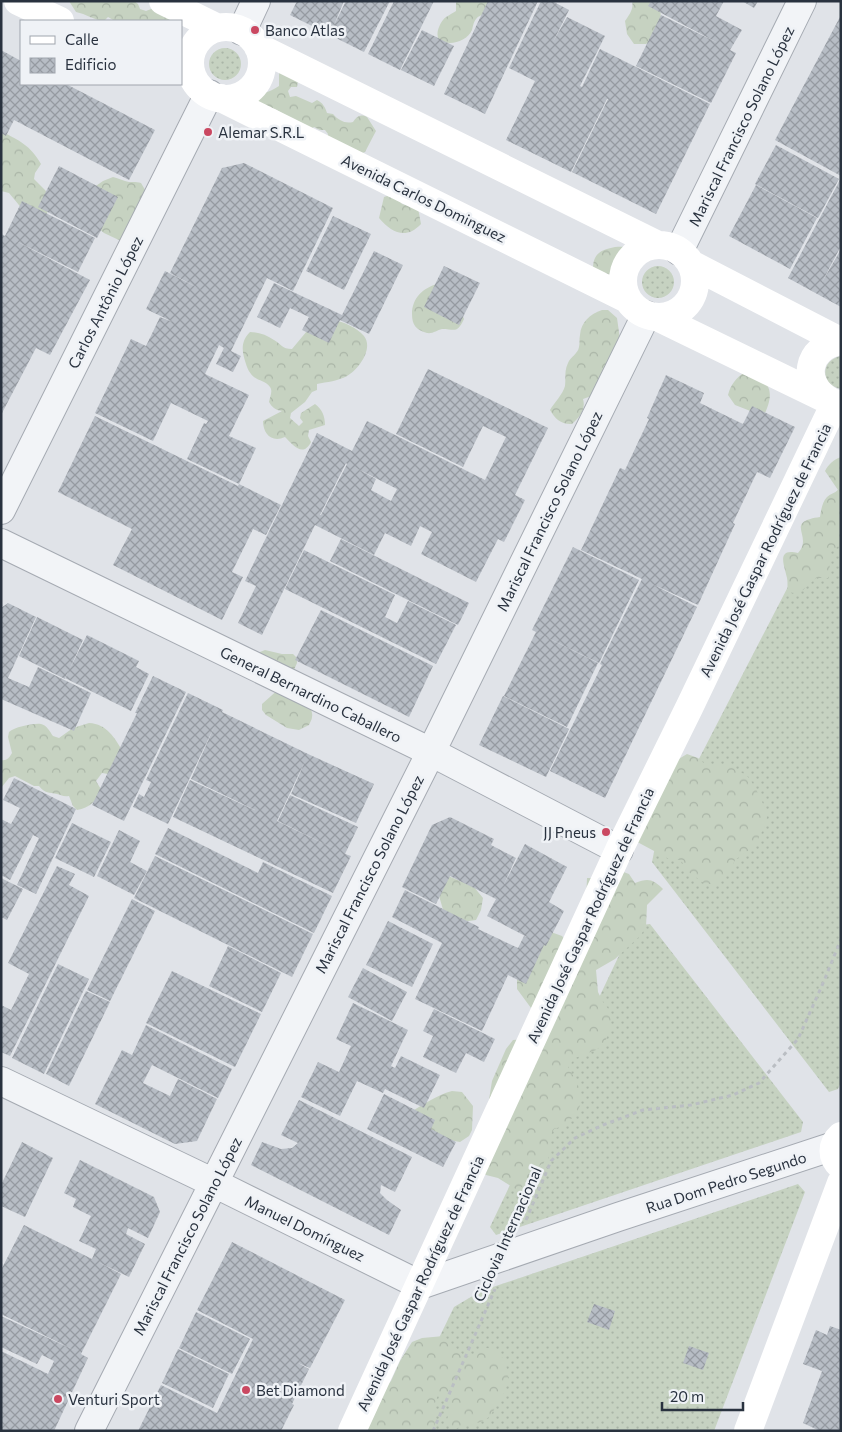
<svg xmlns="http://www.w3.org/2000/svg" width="842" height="1432" font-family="Commissioner,sans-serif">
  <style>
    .grass { fill: url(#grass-dots) }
    .forest { fill: url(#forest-crowns) }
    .building { fill: url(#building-cross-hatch); fill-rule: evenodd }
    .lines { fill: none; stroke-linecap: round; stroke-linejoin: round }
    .minor-casing { stroke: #a5aab2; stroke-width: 30 }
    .tertiary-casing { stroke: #a5aab2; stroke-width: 30 }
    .path { stroke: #babec3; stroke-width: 3; stroke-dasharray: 4 4; stroke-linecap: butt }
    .minor { stroke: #f2f4f7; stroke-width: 28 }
    .tertiary { stroke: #f2f4f7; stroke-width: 28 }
    .secondary { stroke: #fff; stroke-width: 28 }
    .poi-dot { fill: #ca4861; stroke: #eff2f6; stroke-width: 2 }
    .labels { text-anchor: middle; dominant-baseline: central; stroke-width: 5; stroke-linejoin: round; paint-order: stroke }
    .poi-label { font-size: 15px; fill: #29323f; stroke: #eff2f6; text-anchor: start }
    .street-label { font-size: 15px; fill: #29323f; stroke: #eff2f6 }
  </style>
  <defs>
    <pattern id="grass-dots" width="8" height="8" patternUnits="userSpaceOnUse" patternTransform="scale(1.25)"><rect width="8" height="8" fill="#c6d2c1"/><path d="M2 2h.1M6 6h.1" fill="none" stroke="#aab5a7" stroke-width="1.8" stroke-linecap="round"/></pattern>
    <pattern id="forest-crowns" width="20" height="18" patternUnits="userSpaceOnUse" patternTransform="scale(1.25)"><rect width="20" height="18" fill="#c6d2c1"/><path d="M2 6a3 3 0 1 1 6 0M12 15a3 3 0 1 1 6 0" fill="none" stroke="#aab5a7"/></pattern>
    <pattern id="building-cross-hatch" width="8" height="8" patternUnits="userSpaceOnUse" patternTransform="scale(1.25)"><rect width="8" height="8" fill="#b7bdc5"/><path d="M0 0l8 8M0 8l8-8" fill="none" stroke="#959aa1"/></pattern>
  </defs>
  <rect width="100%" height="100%" fill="#e0e3e8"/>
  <!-- grass -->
  <path class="grass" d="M209 64a16 16 0 1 1 32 0a16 16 0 1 1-32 0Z
    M642 282a16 16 0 1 1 32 0a16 16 0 1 1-32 0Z
    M841 356V389C820 385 820 360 841 356Z
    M841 484V1082L838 1089 829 1092 652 862 656 842Z
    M650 924 803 1122 801 1132 496 1235 490 1227 633 926Z
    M798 1184 805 1192 714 1431H394L454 1307 481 1291Z"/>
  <!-- forest -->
  <path class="forest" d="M69 1H134L138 4 140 9 146 11 156 7 176 21H115L108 17 104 21C94 20 86 14 76 12Z
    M456 1H494L486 14C482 15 478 16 476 19 473 23 473 27 472 30 467 41 451 46 441 41 434 37 439 25 443 20 446 16 452 14 456 11Z
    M632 1H660L661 21 651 41 646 44H634L627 34 625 21C629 15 634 9 632 1Z
    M281 69 298 81 297 87H291L288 91 290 97 296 96 312 103 317 100C323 103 325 107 327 113L333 114C338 120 345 124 353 122 357 116 360 114 367 117L376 131 365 152 360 154 327 140 328 134 325 130H320L314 127 310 130 275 109 270 111 257 103V97L259 92C267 94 272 90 279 86V74Z
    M1 131C20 141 30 145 41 164L35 173 34 179 49 194 47 216H28L9 193 1 191Z
    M113 177C118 178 121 180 125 181 130 183 136 181 141 183L147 193 121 241 104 233 95 225 93 188 103 181Z
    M387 196 397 198 402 204 418 208 421 224C406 240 392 233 379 218L384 197Z
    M615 247C631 246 634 248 633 265 625 276 614 273 602 276L593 269C593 253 601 250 615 247Z
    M437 284 462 314 464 319C457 334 455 329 442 329 437 330 433 334 427 333 416 330 412 325 412 314 412 298 423 288 437 284Z
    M602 310H608L617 318 621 346 616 362 602 371V383L597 394 583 399C586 409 580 417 572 424 562 425 555 419 550 410 554 403 563 394 565 386 566 378 564 371 568 363 570 357 578 354 579 347 580 343 579 339 580 335 581 322 590 314 602 310Z
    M333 320C344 322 356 327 364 336 374 349 358 370 347 376 338 381 327 382 317 384V390L312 392 305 402 291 413 290 418 299 426 303 422 300 418 301 413 315 404C322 409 325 416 325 425L309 430 308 436 311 442C303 458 293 445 285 437 272 443 263 434 263 421L282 411C275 410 272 407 269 402 270 397 273 391 270 387 266 381 259 381 254 377 250 374 247 368 246 364 242 352 240 342 250 332 258 332 267 335 274 340 281 344 282 349 292 349L307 331Z
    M745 372C751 375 759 378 764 382 774 390 769 404 765 413L753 412 735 405 728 395C731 384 736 378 745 372Z
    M841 457V542C838 548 833 549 829 554L830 572 828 578H816L803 590 793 593 788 591C787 586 788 583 787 578 785 567 775 547 798 553 814 536 783 522 820 517 821 511 822 502 827 497 830 494 835 493 838 490L825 471C828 465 834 459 841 457Z
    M265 650 282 654H293L297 658V663L293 672 256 657 260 652Z
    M280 688C290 693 315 703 312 717 312 720 310 722 309 725L299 730 287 728 266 715 262 710V704Z
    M89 723C107 724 115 738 123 752L108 774 102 773 96 781 102 791C95 801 90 808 77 810L73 806 69 796C63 797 62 795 57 794 49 792 45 794 39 786H34L15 776 9 778 1 788V760C7 761 9 758 12 753L8 737 9 732C15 727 33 723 41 724 47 725 50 732 53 736L59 738 73 728Z
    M687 754 698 758 706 765 729 764 748 777 755 787 764 806 767 817 764 828 753 847 735 860 730 870 717 884H705L686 870 681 860 669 859 628 837 677 760Z
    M618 870 629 874 635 883C648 878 653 879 663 889L647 905 646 927 640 936 615 959 596 970 598 992 603 1002 609 1010 611 1021 608 1033 605 1043 596 1050 575 1058 568 1067C578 1084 589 1100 573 1117 566 1124 564 1126 554 1129L549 1138 551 1149 548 1159 539 1166 536 1178 517 1190 498 1178 486 1175 478 1168 492 1081 506 1049 513 1040 524 1039 549 996 531 1008 517 989V977L551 932 562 936 569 944 586 902 587 878H598Z
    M446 875 474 887 483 898 481 910 476 920 462 922 444 913 437 889Z
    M452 1091 462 1092 473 1106 472 1130 469 1136 460 1142 443 1139 407 1114C422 1106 436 1095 452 1091Z
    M444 1336 466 1358 486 1348 497 1349C511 1370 512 1382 498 1403 494 1410 490 1418 483 1421 473 1425 462 1427 452 1429L447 1419 451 1409 448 1399 438 1395 434 1406 435 1431H365L383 1390 391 1381 400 1361 412 1342 422 1338Z"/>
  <!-- building -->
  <path class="building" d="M297 1H344L334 25 346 1H390L364 52 290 15Z
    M394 1H434L400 70 368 54Z
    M488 1H538L485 114 444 94Z
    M541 1H552L569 10 553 42 567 17 605 36 580 86 582 87 600 49 710 104 656 214 572 172 608 99H607L571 172 506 140 535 81 509 68Z
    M651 1H724L716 16 742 30 730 50 736 53 711 103 636 66 661 15 718 43 648 6Z
    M742 1H758L754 8Z
    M841 15V176L775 140Z
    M422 30 454 46 434 86 401 70Z
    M1 50 21 61V84H66L155 130 129 180 14 120 6 136 1 133Z
    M776 145 839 179 818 218 755 184Z
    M244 163 333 208 293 291 267 278 231 351 241 356 233 372 216 364 224 348 219 345 205 374 249 395 229 436 256 448 239 484 187 459 204 423 206 424 208 421 171 403 153 441 95 413 131 339 146 346 160 317 173 322 146 309 165 271 204 291 170 273 222 168Z
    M59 166 118 197 97 238 38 207Z
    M841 178V246L821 284 841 249V307L788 278Z
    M756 185 817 218 790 269 729 236Z
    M22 201 95 238 78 272 14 240 90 280 50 355 36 348 1 415V234L5 236Z
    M333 216 371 234 344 290 306 271Z
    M374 251 403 265 369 334 340 320 329 343 302 330 309 317 290 308 280 328 257 317 274 283 342 315Z
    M444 266 480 283 459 325 424 307Z
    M428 369 548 428 515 495 525 500 504 542 498 539 476 582 421 554 432 532 420 526 411 546 385 533 374 555 315 525 262 635 238 623 256 586 245 581 317 433 352 451 367 421 485 480 506 437 483 426 463 467 396 434ZM346 463 347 464 321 515H320ZM354 467 397 489 391 501 371 490 376 479Z
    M666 375 704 393 700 403 743 424 752 406 795 427 770 478 757 472 733 523 735 524 698 605 652 584 697 607 605 798 550 771 602 665 600 664 642 579 581 550 620 468 625 470 649 419 647 418Z
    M95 416 238 486 239 484 281 505 266 535 253 529 232 572 243 577 222 620 113 565 132 529 58 492Z
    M341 539 469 603 458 625 330 561Z
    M573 547 639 580 599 663 532 630Z
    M304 550 395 595 385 617 397 623 408 601 456 625 436 664 285 589Z
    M8 603 36 617 8 678 29 687 38 667 91 693 74 731 1 699V608Z
    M321 610 433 666 409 717 295 660Z
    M37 617 83 640 65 679 19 656Z
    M536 632 598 663 567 727 504 696Z
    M87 635 139 661 136 667 149 674 131 711 65 678Z
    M153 676 186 692 124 821 92 805 137 713H135Z
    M188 693 223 710 222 712 308 754 374 784 356 823 291 794 305 761 277 821 343 853 278 821 290 795 358 827 345 854 351 856 333 893 173 817 190 780 263 814 191 779 215 725 168 824 133 807 139 794 144 797 151 782 146 780Z
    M503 696 569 729 546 777 479 745Z
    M14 778 76 809 36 894 17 885 39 838 33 835 10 880 1 875V819L11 824 20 808 3 800Z
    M450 817 494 839 491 845 516 858 504 884 525 844 567 867 549 902 564 911 546 946 544 945 526 984 508 975 482 1031 415 999 442 943 392 917 405 890 479 927 478 929 518 948 524 936 529 938 487 916 496 899 450 876 436 904 402 887 432 825Z
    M72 823 111 842 94 877 55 858Z
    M168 828 258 873 263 862 332 896 314 933 155 854Z
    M119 830 140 841 130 862 147 871 134 895 97 876Z
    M155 856 313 934 292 977 134 898Z
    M57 866 75 874 69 885 89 896 10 1056 1 1052V1005L11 1010 29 974 8 963Z
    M1 878 23 889 7 920 1 917Z
    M132 899 155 911 110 1001 87 990Z
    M388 921 433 944 412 987 366 965Z
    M228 946 281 973 262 1012 209 986Z
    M58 964 89 979 44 1074 12 1058Z
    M363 968 407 992 392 1021 348 997Z
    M172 971 261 1014 235 1067 146 1023Z
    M86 991 110 1002 69 1086 46 1074Z
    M353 1003 408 1030 391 1066 395 1068 401 1056 440 1075 424 1108 385 1089 383 1093 357 1081 340 1116 301 1097 318 1062 339 1072 351 1046 336 1039Z
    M434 1009 495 1039 484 1062 466 1053 456 1073 423 1057 433 1036 423 1031Z
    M146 1025 232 1069 218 1098 152 1065 143 1083 170 1096 178 1079 217 1099 197 1141 175 1144 95 1104 122 1050 132 1055Z
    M384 1094 435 1120 431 1129 456 1142 443 1167 367 1129Z
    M299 1100 412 1157 395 1192 381 1185 380 1193 387 1200 401 1210 389 1235 251 1165 262 1142 281 1149 292 1148 298 1143 281 1135Z
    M22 1142 53 1158 25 1217 1 1206V1185Z
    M80 1160 154 1197 160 1212 148 1238 128 1228 126 1234 145 1244 129 1277 98 1262 121 1274 81 1354 88 1358 54 1431H1V1351L48 1374 54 1361 42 1355 37 1364 1 1347V1316L76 1351 1 1314V1270L24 1225 92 1259 96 1249 79 1241 91 1216 73 1207 76 1199 64 1193Z
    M232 1242 345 1300 310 1368 298 1363 309 1369 292 1404 294 1405 281 1431H138L161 1385 217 1413 253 1339 197 1310Z
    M594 1304 615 1311 609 1330 587 1322Z
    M196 1312 250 1339 232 1374 179 1348Z
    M830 1326 841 1330V1431H820L803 1423 822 1371 803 1364 816 1330 827 1335Z
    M689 1346 709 1353 703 1370 683 1363Z
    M178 1349 229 1374 213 1408 162 1383Z"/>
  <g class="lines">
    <defs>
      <path id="minor" d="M1 510 209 94
        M1 543 431 752 619 850
        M1 1081 214 1183 420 1285 618 1217 834 1146
        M89 1431 431 752 646 315"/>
      <path id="tertiary" d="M242 31 256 1
        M679 251 802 1"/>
    </defs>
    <!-- minor casing -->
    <use href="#minor" class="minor-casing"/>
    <!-- tertiary casing -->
    <use href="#tertiary" class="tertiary-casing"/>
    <!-- path -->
    <path class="path" d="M526 1220 551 1161 575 1138 603 1125 643 1110 691 1105 733 1095 759 1083 798 1039 824 981 841 939
      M433 1431 495 1289"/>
    <!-- minor -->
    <use href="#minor" class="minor"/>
    <!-- tertiary -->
    <use href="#tertiary" class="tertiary"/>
    <!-- secondary -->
    <path class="secondary" d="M18 1 60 21
      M163 1 218 28
      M190 63a36 36 0 1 1 72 0a36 36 0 1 1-72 0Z
      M258 47 658 245
      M221 98 627 299
      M623 281a36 36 0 1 1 72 0a36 36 0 1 1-72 0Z
      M691 264 840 341
      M657 317 830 401
      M830 401C800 384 806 347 841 341
      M841 1136C831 1145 831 1157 841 1166
      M352 1431 619 850 689 708 835 403
      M748 1431 841 1183"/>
  </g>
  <!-- markers -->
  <g class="poi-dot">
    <circle cx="255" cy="30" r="5"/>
    <circle cx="208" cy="132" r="5"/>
    <circle cx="606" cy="832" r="5"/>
    <circle cx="246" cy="1390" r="5"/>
    <circle cx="58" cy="1399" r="5"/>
  </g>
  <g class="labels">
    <!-- poi labels -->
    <g class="poi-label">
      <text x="265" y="30">Banco Atlas</text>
      <text x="218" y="132">Alemar S.R.L</text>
      <text x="596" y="832" text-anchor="end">JJ Pneus</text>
      <text x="256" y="1390">Bet Diamond</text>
      <text x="68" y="1399">Venturi Sport</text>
    </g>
    <!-- street labels -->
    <g class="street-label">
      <text transform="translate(741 126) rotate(-64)">Mariscal Francisco Solano López</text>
      <text transform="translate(424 198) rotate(26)">Avenida Carlos Dominguez</text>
      <text transform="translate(105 302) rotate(-63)">Carlos Antônio López</text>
      <text transform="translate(549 511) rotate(-64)">Mariscal Francisco Solano López</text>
      <text transform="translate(765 550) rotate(-64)">Avenida José Gaspar Rodríguez de Francia</text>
      <text transform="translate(311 694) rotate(26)">General Bernardino Caballero</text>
      <text transform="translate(369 874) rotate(-63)">Mariscal Francisco Solano López</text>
      <text transform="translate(590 915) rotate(-65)">Avenida José Gaspar Rodríguez de Francia</text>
      <text transform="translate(726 1182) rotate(-18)">Rua Dom Pedro Segundo</text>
      <text transform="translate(305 1228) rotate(26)">Manuel Domínguez</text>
      <text transform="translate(507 1234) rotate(-66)">Ciclovia Internacional</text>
      <text transform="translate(187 1236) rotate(-63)">Mariscal Francisco Solano López</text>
      <text transform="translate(420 1283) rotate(-65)">Avenida José Gaspar Rodríguez de Francia</text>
    </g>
  </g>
  <!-- border -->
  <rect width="842" height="1432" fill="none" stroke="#29323f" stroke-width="5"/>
  <!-- legend -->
  <rect x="20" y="20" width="162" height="65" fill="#eff2f6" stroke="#a0a5ad"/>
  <rect x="30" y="36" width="25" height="8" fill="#ffffff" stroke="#a0a5ad"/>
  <text x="65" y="45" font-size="15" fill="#29323f">Calle</text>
  <rect x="30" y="58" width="25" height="15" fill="url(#building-cross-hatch)" stroke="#a0a5ad"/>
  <text x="65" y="70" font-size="15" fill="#29323f">Edificio</text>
  <!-- scale -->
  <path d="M662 1402v8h81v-8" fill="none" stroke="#29323f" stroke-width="2.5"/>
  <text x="670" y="1402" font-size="15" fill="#29323f" stroke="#eff2f6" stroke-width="4" paint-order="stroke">20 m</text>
</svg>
